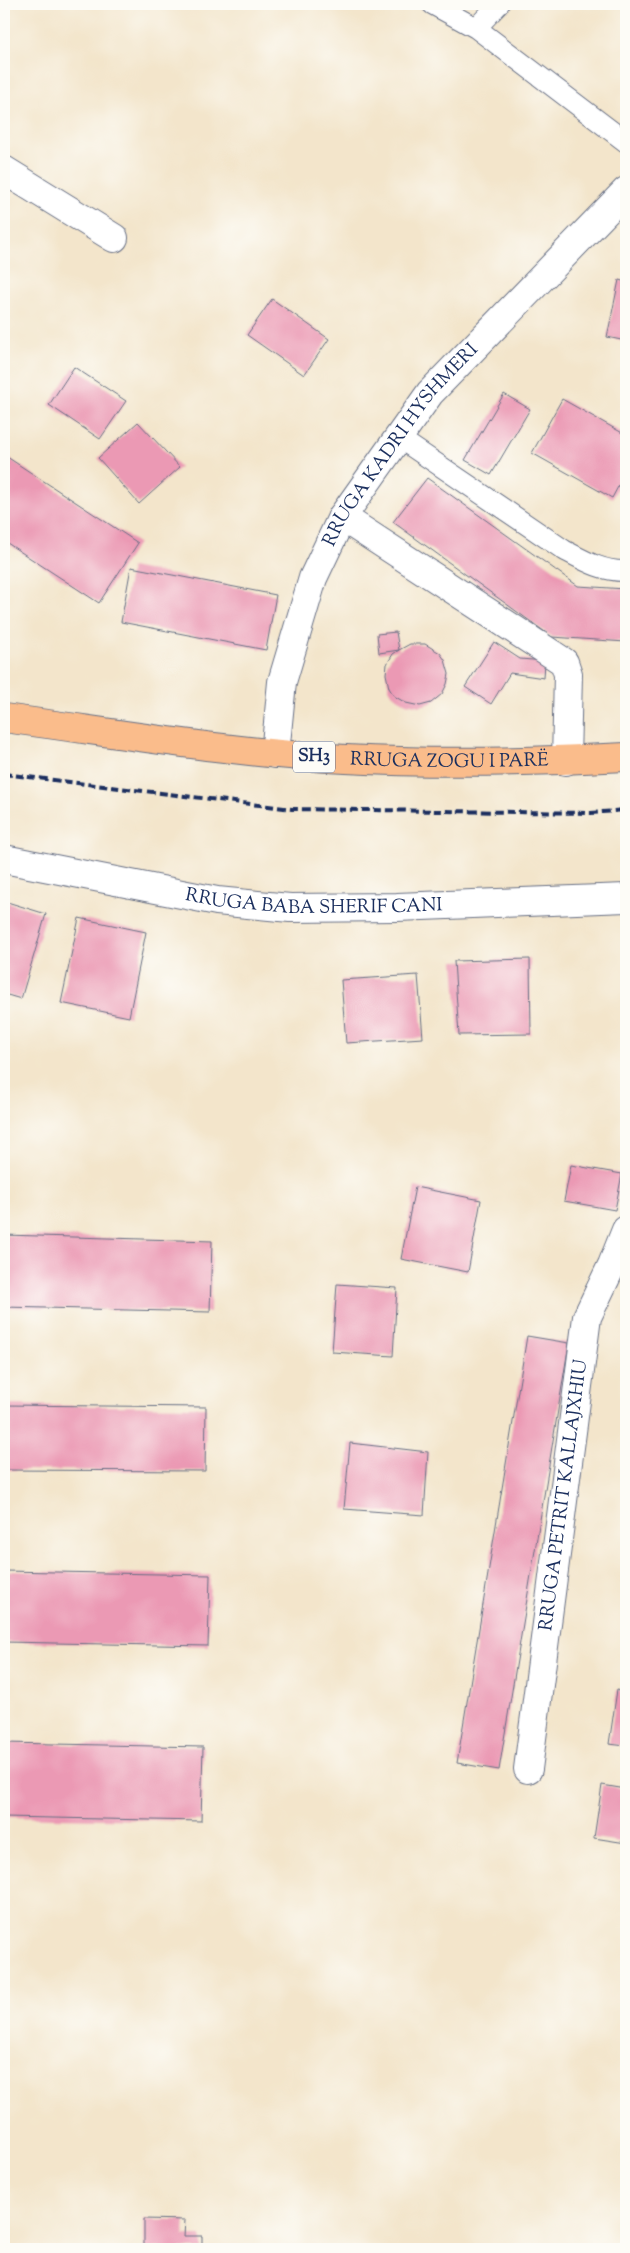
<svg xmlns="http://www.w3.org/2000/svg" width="630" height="2253" font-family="'Sorts Mill Goudy',serif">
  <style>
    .building { fill: #eb99b4 }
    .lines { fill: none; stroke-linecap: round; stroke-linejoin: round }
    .lane-casing { stroke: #676f84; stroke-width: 22 }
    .street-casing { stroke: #676f84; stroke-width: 30 }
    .primary-casing { stroke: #676f84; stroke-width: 30 }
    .lane { stroke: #fff; stroke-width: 20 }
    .street { stroke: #fff; stroke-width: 28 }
    .primary { stroke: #fabc8b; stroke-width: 28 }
    .rail { stroke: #1b2f5e; stroke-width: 4; stroke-dasharray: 8 4; stroke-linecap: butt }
    .labels { text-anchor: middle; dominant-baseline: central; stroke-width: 5; stroke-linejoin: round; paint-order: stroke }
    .shield { fill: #fdfcf7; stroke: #5f6c8c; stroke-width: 1 }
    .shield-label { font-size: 18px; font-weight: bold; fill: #1b2f5e }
    .street-label { font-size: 19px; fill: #1b2f5e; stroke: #fdfcf7 }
  </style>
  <rect width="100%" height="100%" fill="#fdfcf7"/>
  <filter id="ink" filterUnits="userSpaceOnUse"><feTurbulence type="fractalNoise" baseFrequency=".02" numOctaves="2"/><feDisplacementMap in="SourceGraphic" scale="10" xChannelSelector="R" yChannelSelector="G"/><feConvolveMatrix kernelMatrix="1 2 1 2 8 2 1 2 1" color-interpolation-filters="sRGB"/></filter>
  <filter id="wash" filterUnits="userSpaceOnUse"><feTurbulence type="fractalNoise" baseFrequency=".0096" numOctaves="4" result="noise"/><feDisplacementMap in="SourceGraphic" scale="20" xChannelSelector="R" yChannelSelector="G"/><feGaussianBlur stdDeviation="1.12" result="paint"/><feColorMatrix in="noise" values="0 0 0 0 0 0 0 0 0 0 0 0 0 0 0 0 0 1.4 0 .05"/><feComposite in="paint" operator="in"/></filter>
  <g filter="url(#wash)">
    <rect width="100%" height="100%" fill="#f3e5cb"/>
    <g id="blocks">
      <!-- building -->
      <path class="building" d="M619 280 626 282V341L607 337Z
        M272 299 329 339 304 375 247 335Z
        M74 367 126 401 100 439 49 405Z
        M504 394 530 409 491 475 465 460Z
        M562 399 626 435V472L612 498 532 453Z
        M138 422 180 467 139 504 98 458Z
        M4 455 138 543 99 603 4 541Z
        M427 478 578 586 626 589V642L552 637 393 522Z
        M131 567 276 595 266 650 121 622Z
        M396 632 399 650 410 644H425L440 653 445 660 449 674 447 684 442 694 431 703 420 706 406 703 394 696 389 688 386 674 387 664 393 654 399 650 379 653 377 634Z
        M494 642 520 659 545 661 544 678 510 673 491 704 465 687Z
        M4 901 46 914 21 999 4 994Z
        M79 918 146 932 129 1017 61 1003Z
        M530 959 531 1034 459 1035 454 961Z
        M418 975 423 1038 346 1043 341 980Z
        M571 1165 622 1174 615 1210 564 1201Z
        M415 1187 481 1200 468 1272 401 1259Z
        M4 1235 212 1241 210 1312 4 1307Z
        M337 1284 397 1288 393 1356 332 1352Z
        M527 1336 569 1343 499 1770 457 1763Z
        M4 1405 206 1407 205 1471 4 1470Z
        M350 1443 428 1452 424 1515 344 1509Z
        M4 1571 210 1575 208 1646 4 1642Z
        M617 1690 626 1692V1746L609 1744Z
        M4 1743 203 1747 201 1821 4 1817Z
        M602 1785 626 1789V1843L594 1838Z
        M144 2219 185 2220 184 2236H202V2249H144Z"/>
    </g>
  </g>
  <g filter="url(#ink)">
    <use href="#blocks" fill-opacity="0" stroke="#676f84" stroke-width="1"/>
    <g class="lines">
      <defs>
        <path id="lane" d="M432 4 476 28 626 142
          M476 28 499 4
          M399 438 564 550C583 560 603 572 626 571"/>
        <g id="street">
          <path d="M4 170 114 238"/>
          <path d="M342 517 564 662 568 674 566 761"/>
          <path id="s1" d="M275 754 282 682 313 578 342 517 430 393 626 191"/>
          <path id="s2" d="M4 859 217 901 290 908 397 907 626 898"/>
          <path id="s3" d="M528 1769 587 1317 612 1265 626 1230"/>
        </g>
        <g id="primary">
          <path id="s4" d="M4 718C117 733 232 753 346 759 439 764 533 762 626 757"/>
        </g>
      </defs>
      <!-- lane casing -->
      <use href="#lane" class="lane-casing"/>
      <!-- street casing -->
      <use href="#street" class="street-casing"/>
      <!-- primary casing -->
      <use href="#primary" class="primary-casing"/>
      <!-- lane -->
      <use href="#lane" class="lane"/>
      <!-- street -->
      <use href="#street" class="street"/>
      <!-- primary -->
      <use href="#primary" class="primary"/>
      <!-- rail -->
      <path class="rail" d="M4 774 292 809 591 813 626 810"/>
    </g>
  </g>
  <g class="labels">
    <!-- shield labels -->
    <rect class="shield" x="293" y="741.5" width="42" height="31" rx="4"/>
    <g class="shield-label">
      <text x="314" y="757">SH3</text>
    </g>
    <!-- street labels -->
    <g class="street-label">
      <text stroke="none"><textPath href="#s1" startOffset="341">RRUGA KADRI HYSHMERI</textPath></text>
      <text stroke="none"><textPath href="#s4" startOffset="448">RRUGA ZOGU I PARË</textPath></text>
      <text stroke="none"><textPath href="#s2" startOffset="314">RRUGA BABA SHERIF CANI</textPath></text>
      <text stroke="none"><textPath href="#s3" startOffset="276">RRUGA PETRIT KALLAJXHIU</textPath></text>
    </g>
  </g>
  <!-- margin -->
  <rect width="630" height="2253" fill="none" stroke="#fdfcf7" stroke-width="20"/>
</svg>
